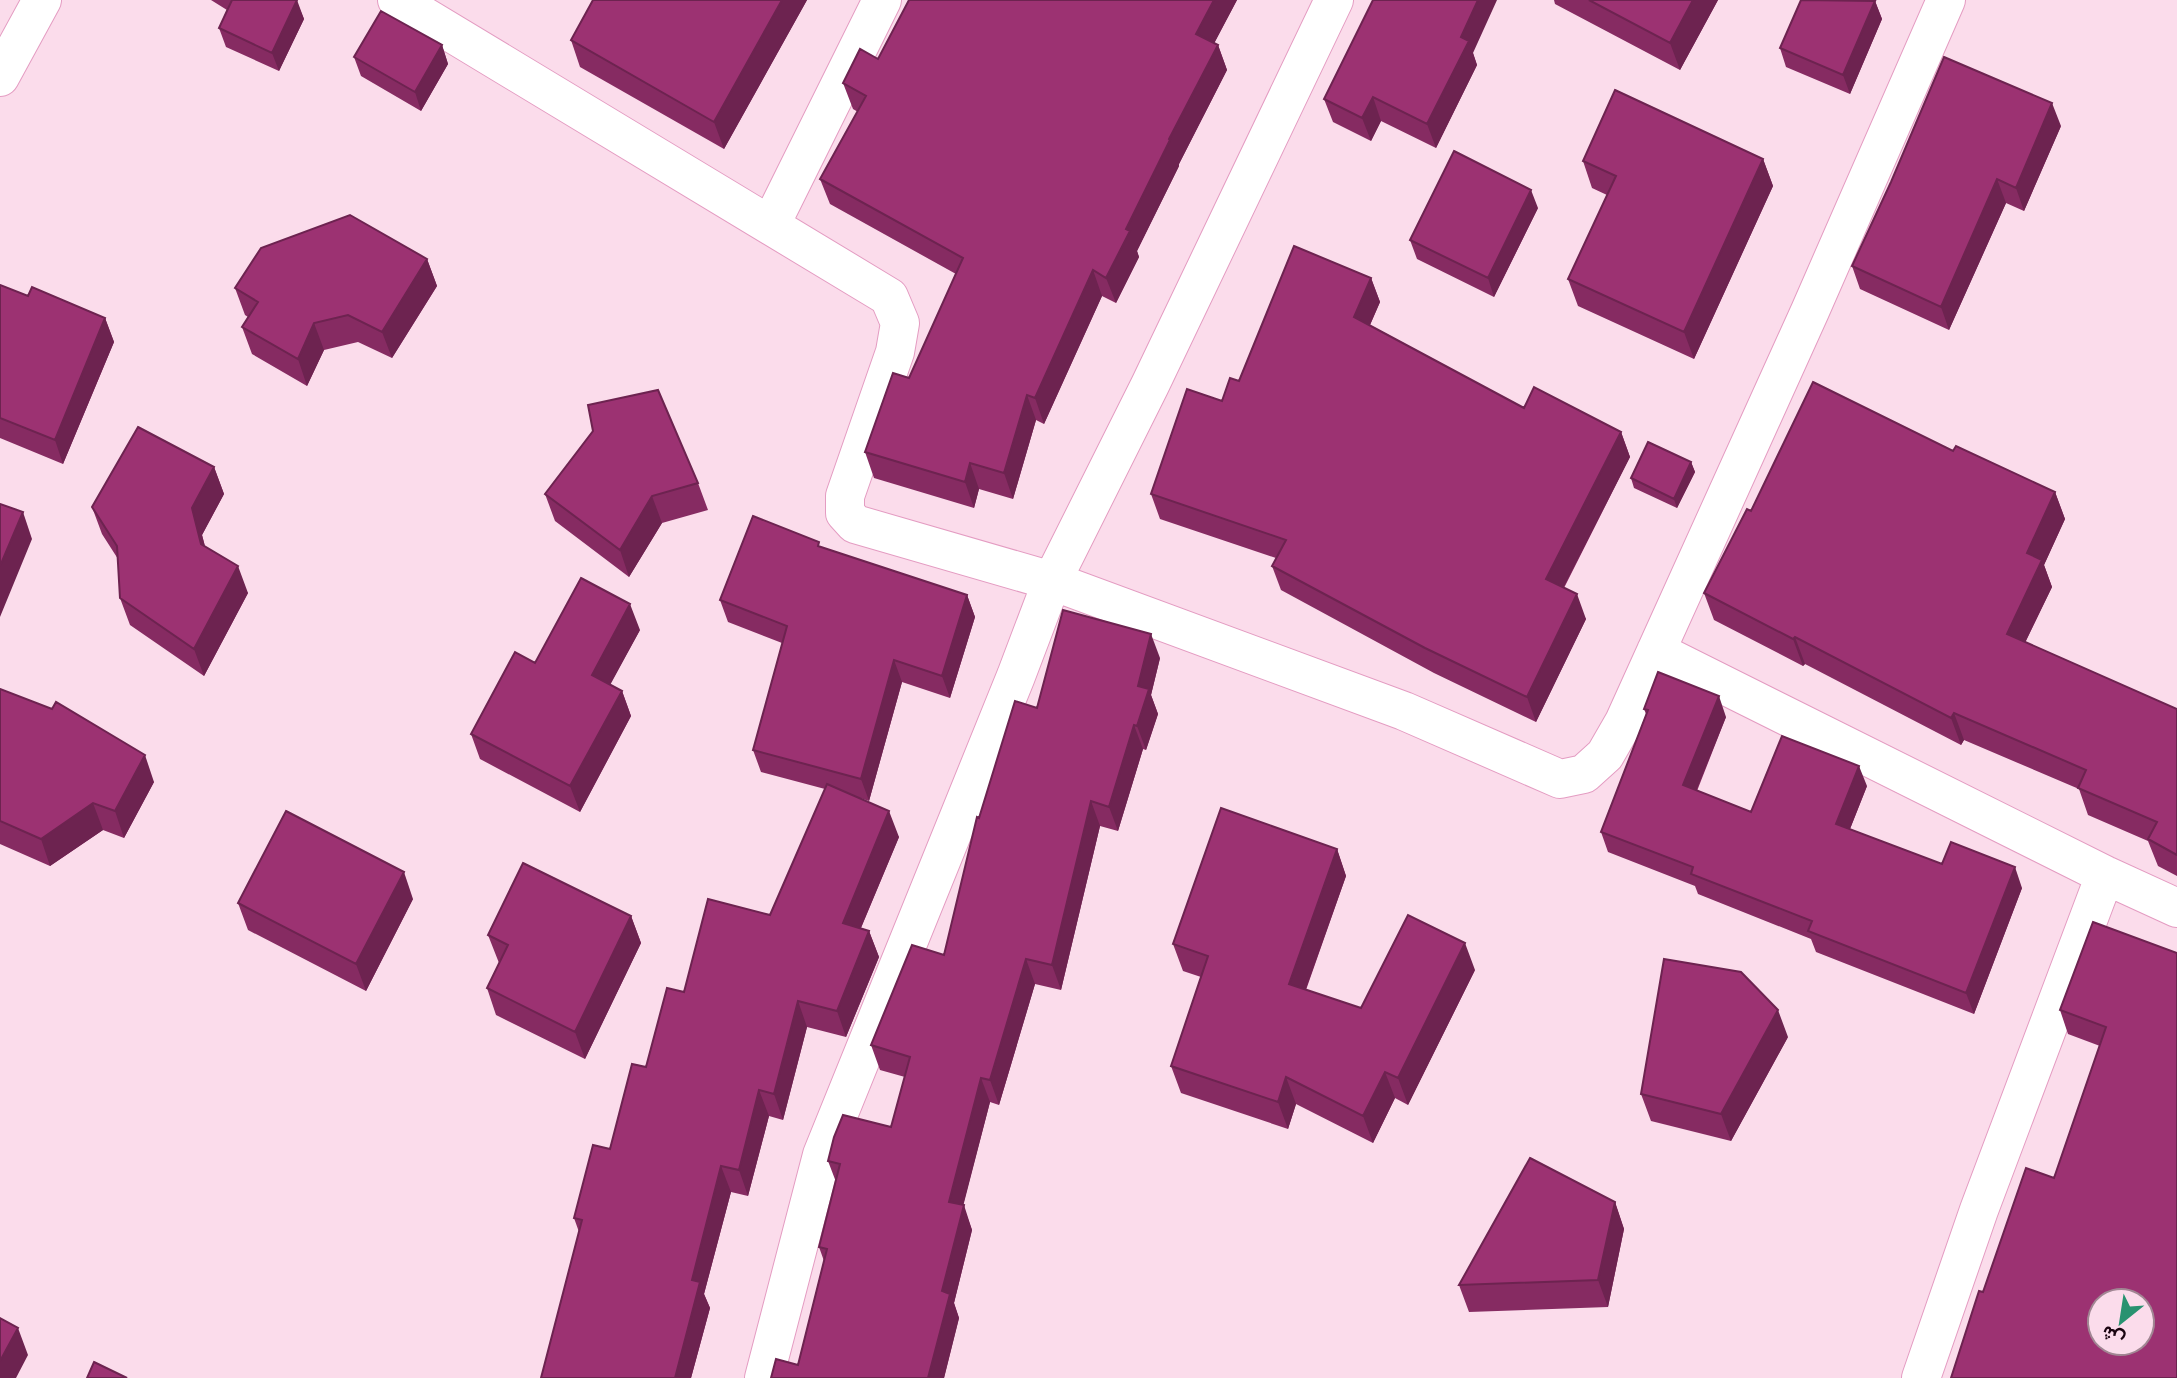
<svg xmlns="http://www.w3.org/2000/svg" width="2177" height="1378" font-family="Manrope,Vazirmatn,sans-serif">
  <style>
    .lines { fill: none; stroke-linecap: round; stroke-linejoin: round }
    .minor-casing { stroke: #e49cc2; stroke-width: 40 }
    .minor { stroke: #fff; stroke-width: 38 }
    .wall { fill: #862b62 }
    .shaded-wall { fill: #6d2350 }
    .building { fill: #9c3272; stroke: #6d2350; stroke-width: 2; fill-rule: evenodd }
  </style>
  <rect width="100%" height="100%" fill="#fbdceb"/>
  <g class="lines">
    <defs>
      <path id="minor" d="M397 0 889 297 900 323 895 352 845 496V513L855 524 1052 581 1404 711 1560 779 1584 774 1605 755 1624 722 1810 311 1946 0
        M0 77 42 0
        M771 224 882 0
        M1656 651 2105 875 2177 908
        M764 1378 822 1155 1016 676 1052 581 1150 385 1334 0
        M1921 1378 1979 1210 2105 875"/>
    </defs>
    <!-- minor casing -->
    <use href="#minor" class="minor-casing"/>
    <!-- minor -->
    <use href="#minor" class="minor"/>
  </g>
  <!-- wall -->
  <path class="wall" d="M211 0H296L304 19 279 71 226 47 219 28 227 10Z
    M593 0H807L724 149 580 67 571 40Z
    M909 0H1237L1214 43 1218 45 1227 70 1179 164V166L1137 251 1139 257 1116 303 1102 296 1044 424 1036 420 1013 499 979 489 974 508 874 478 865 452 909 378 956 274 830 204 820 179 858 112 853 109 843 83 878 59Z
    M1554 0H1718L1680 70 1555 4Z
    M1875 1 1882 19 1850 94 1786 67 1780 48Z
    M442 45 448 64 421 111 361 76 354 57Z
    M1473 53 1477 65 1436 148 1381 121 1371 141 1333 122 1324 99Z
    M2061 126 2024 211 2006 203 1949 330 1860 289 1852 266Z
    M1763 159 1773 186 1694 359 1578 306 1568 279 1607 195 1592 188 1583 161Z
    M1538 208 1494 297 1417 259 1410 240Z
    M427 259 437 286 392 358 358 342 324 350 307 386 252 354 242 327 248 317 245 315 235 288Z
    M1371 278 1380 302 1370 325 1524 408 1621 432 1630 457 1564 588 1586 619 1536 722 1434 673 1281 590 1272 566 1276 558 1160 519 1151 494 1239 381Z
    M0 285 28 296 105 318 114 342 63 464 0 438Z
    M1953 451 2055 492 2065 519 2044 565 2052 587 2025 643 2177 709V876L2158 866 2148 841 2088 815 2079 789 1964 740 1961 745 1805 664 1803 666 1714 620 1704 593 1751 511Z
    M1691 462 1695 472 1677 508 1634 488 1631 478Z
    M214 467 224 494 202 535 205 546 248 593 204 676 130 625 120 598 118 559 102 534 92 507Z
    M698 483 708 510 662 523 629 577 555 521 545 494Z
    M822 547 967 595 975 617 950 698 902 682 869 801 860 798 899 837 861 928 869 931 879 957 846 1037 807 1027 783 1120 769 1116 748 1196 731 1192 704 1294 710 1308 691 1378H541L579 1232 574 1218 610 1149 646 1067 684 992 770 915 825 789 761 772 753 750 782 643 728 622 720 600Z
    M640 630 610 684 622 691 631 716 580 812 480 759 471 734 535 663Z
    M1160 658 1151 695 1158 714 1146 750 1143 749 1118 831 1100 826 1061 990 1035 984 999 1105 990 1102 963 1205 972 1230 954 1303 959 1318 944 1378H771L798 1365 824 1261 819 1247 836 1182 828 1161 891 1127 905 1077 880 1070 871 1045 944 955 979 818 1037 708Z
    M0 689 154 782 124 838 103 830 50 866 0 844Z
    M1644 709 1726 717 1697 791 1751 812 1867 786 1850 829 1942 864 2022 888 1974 1014 1816 952 1811 939 1698 894 1695 886 1608 852 1601 832 1646 714Z
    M1337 849 1346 876 1306 990 1361 1008 1475 970 1408 1105 1395 1098 1373 1143 1296 1104 1288 1129 1181 1093 1171 1066 1201 977 1183 971 1173 944Z
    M413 899 366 991 248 930 238 903Z
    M631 916 641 943 585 1059 496 1015 487 988 499 963 488 935Z
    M2093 922 2177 1378 1983 1292 2054 1178 2100 1046 2068 1034 2060 1010Z
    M1788 1037 1731 1141 1651 1121 1641 1094Z
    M1615 1202 1624 1229 1608 1307 1469 1312 1459 1285Z"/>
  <!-- shaded-wall -->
  <path class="shaded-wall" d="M297 0 304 19 279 71 272 53Z
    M782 0H807L724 149 714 122Z
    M1214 0H1237L1206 59 1196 34Z
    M1478 0H1497L1473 53 1477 65 1436 148 1427 124 1461 37Z
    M1693 0H1718L1680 70 1670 43Z
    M1875 1 1882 19 1850 94 1843 75Z
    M442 45 448 64 421 111 415 92Z
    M1218 45 1227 70 1179 164V166L1137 251 1139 257 1116 303 1106 278 1126 229 1169 139Z
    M1373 97 1381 121 1371 141 1362 118Z
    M2052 103 2061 126 2024 211 2016 188Z
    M1763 159 1773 186 1694 359 1684 332Z
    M1997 179 2006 203 1949 330 1941 307Z
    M1531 190 1538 208 1494 297 1488 278Z
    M427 259 437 286 392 358 382 332Z
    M1093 270 1102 296 1044 424 1035 398Z
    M1371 278 1380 302 1363 341 1354 317Z
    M105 318 114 342 63 464 55 440Z
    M314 323 324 350 307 386 298 359Z
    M1027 395 1036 420 1013 499 1004 473Z
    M1621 432 1630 457 1555 604 1546 579Z
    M1691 462 1695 472 1677 508 1674 499Z
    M970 463 979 489 974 508 965 482Z
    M214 467 224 494 202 535 211 571 201 544 192 508Z
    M2055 492 2065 519 2044 565 2052 587 2016 661 2007 634 2027 553Z
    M652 496 662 523 629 577 620 550Z
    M23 512 32 539 0 617V566Z
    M238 566 248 593 204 676 194 649Z
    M1577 594 1586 619 1536 722 1527 697Z
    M967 595 975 617 950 698 942 676Z
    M630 604 640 630 602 700 592 675Z
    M1151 634 1160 658 1151 695 1158 714 1146 750 1137 726 1138 686Z
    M1795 637 1805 664 1803 666 1793 639Z
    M894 660 902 682 869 801 861 779Z
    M622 691 631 716 580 812 570 786Z
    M1719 696 1726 717 1690 806 1683 785Z
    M1954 713 1964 740 1961 745 1951 718Z
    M1134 725 1143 749 1118 831 1109 807Z
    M145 755 154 782 124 838 115 811Z
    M1859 766 1867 786 1844 844 1836 824Z
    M1091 801 1100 826 1061 990 1052 965Z
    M93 803 103 830 50 866 41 839Z
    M889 811 899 837 852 949 843 923Z
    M1337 849 1346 876 1298 1011 1289 984Z
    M2015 867 2022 888 1974 1014 1966 993Z
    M404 872 413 899 366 991 356 964Z
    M631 916 641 943 585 1059 575 1032Z
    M869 931 879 957 846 1037 837 1011Z
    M1465 943 1475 970 1408 1105 1398 1078Z
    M1026 959 1035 984 999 1105 990 1080Z
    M798 1001 807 1027 783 1120 774 1094Z
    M1778 1010 1788 1037 1731 1141 1721 1114Z
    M1385 1072 1395 1098 1373 1143 1363 1116Z
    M1286 1077 1296 1104 1288 1129 1278 1102Z
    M981 1078 990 1102 958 1226 949 1202Z
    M759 1090 769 1116 748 1196 739 1170Z
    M721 1166 731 1192 704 1294 710 1308 691 1378H675L692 1280Z
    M1615 1202 1624 1229 1608 1307 1598 1280Z
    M964 1205 972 1230 954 1303 959 1318 944 1378H928L942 1291Z
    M18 1328 28 1355 16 1378H0V1361Z"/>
  <!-- building -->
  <path class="building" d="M232 0H297L272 53 219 28Z
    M593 0H782L714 122 571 40Z
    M909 0H1214L1196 34 1218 45 1169 139 1170 140 1126 229 1130 231 1106 278 1093 270 1035 398 1027 395 1004 473 970 463 965 482 865 452 893 373 909 378 963 258 820 179 866 96 843 83 860 49 878 59Z
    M1373 0H1478L1461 37 1469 41 1427 124 1373 97 1362 118 1324 99Z
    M1589 0H1693L1670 43Z
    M1801 0 1875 1 1843 75 1780 48Z
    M381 11 442 45 415 92 354 57Z
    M1944 57 2052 103 2016 188 1997 179 1941 307 1852 266 1891 182Z
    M1615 90 1763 159 1684 332 1568 279 1616 176 1583 161Z
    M1454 151 1531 190 1488 278 1410 240Z
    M350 215 427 259 382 332 348 315 314 323 298 359 242 327 258 302 235 288 261 248Z
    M1294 246 1371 278 1354 317 1524 408 1534 387 1621 432 1546 579 1577 594 1527 697 1425 648 1272 566 1286 540 1151 494 1187 389 1222 401 1230 378 1239 381Z
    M0 285 28 296 32 287 105 318 55 440 0 418Z
    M1813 382 1953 451 1956 446 2055 492 2027 553 2042 560 2007 634 2177 709V855L2148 839 2157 822 2078 788 2086 770 1954 713 1951 718 1795 637 1793 639 1704 593 1747 509 1751 511Z
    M658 390 698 483 652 496 620 550 545 494 593 431 588 405Z
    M138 427 214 467 192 508 201 544 238 566 194 649 120 598 117 546 92 507Z
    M1648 442 1691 462 1674 499 1631 478Z
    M0 504 23 512 0 566Z
    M753 516 819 542 818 546 967 595 942 676 894 660 861 779 753 750 787 626 720 600Z
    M581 578 630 604 592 675 622 691 570 786 471 734 515 652 535 663Z
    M1063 610 1151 634 1138 686 1149 689 1137 726 1134 725 1109 807 1091 801 1052 965 1026 959 990 1080 981 1078 949 1202 964 1205 942 1291 950 1294 928 1378H771L776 1359 798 1365 827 1249 819 1247 840 1164 828 1161 834 1137 843 1115 891 1127 910 1057 871 1045 912 945 944 955 977 817 979 818 1015 701 1037 708Z
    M1658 672 1719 696 1683 785 1751 812 1782 736 1859 766 1836 824 1942 864 1951 842 2015 867 1966 993 1808 931 1812 921 1691 874 1693 867 1601 832 1648 710 1644 709Z
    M0 689 52 709 56 702 145 755 115 811 93 803 41 839 0 821Z
    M827 784 889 811 843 923 869 931 837 1011 798 1001 774 1094 759 1090 739 1170 721 1166 692 1280 700 1282 675 1378H541L582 1220 574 1218 593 1145 610 1149 632 1064 646 1067 667 988 684 992 708 899 770 915Z
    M1221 808 1337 849 1289 984 1361 1008 1408 915 1465 943 1398 1078 1385 1072 1363 1116 1286 1077 1278 1102 1171 1066 1208 956 1173 944Z
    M286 811 404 872 356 964 238 903Z
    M523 863 631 916 575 1032 487 988 508 945 488 935Z
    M2093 922 2177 953V1378H1951L1979 1291 1983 1292 2026 1168 2054 1178 2106 1027 2060 1010ZM2100 1301H2142V1343H2100Z
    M1664 959 1741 972 1778 1010 1721 1114 1641 1094Z
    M1530 1158 1615 1202 1598 1280 1459 1285Z
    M0 1318 18 1328 0 1361Z
    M94 1362 127 1378H87Z"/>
  <!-- north arrow -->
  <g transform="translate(2121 1322) rotate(210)"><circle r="33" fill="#fbdceb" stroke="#a18693" stroke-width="2"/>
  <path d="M0-5L12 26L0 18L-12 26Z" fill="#289270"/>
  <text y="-10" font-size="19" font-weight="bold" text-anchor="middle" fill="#1a0410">ش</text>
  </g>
</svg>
